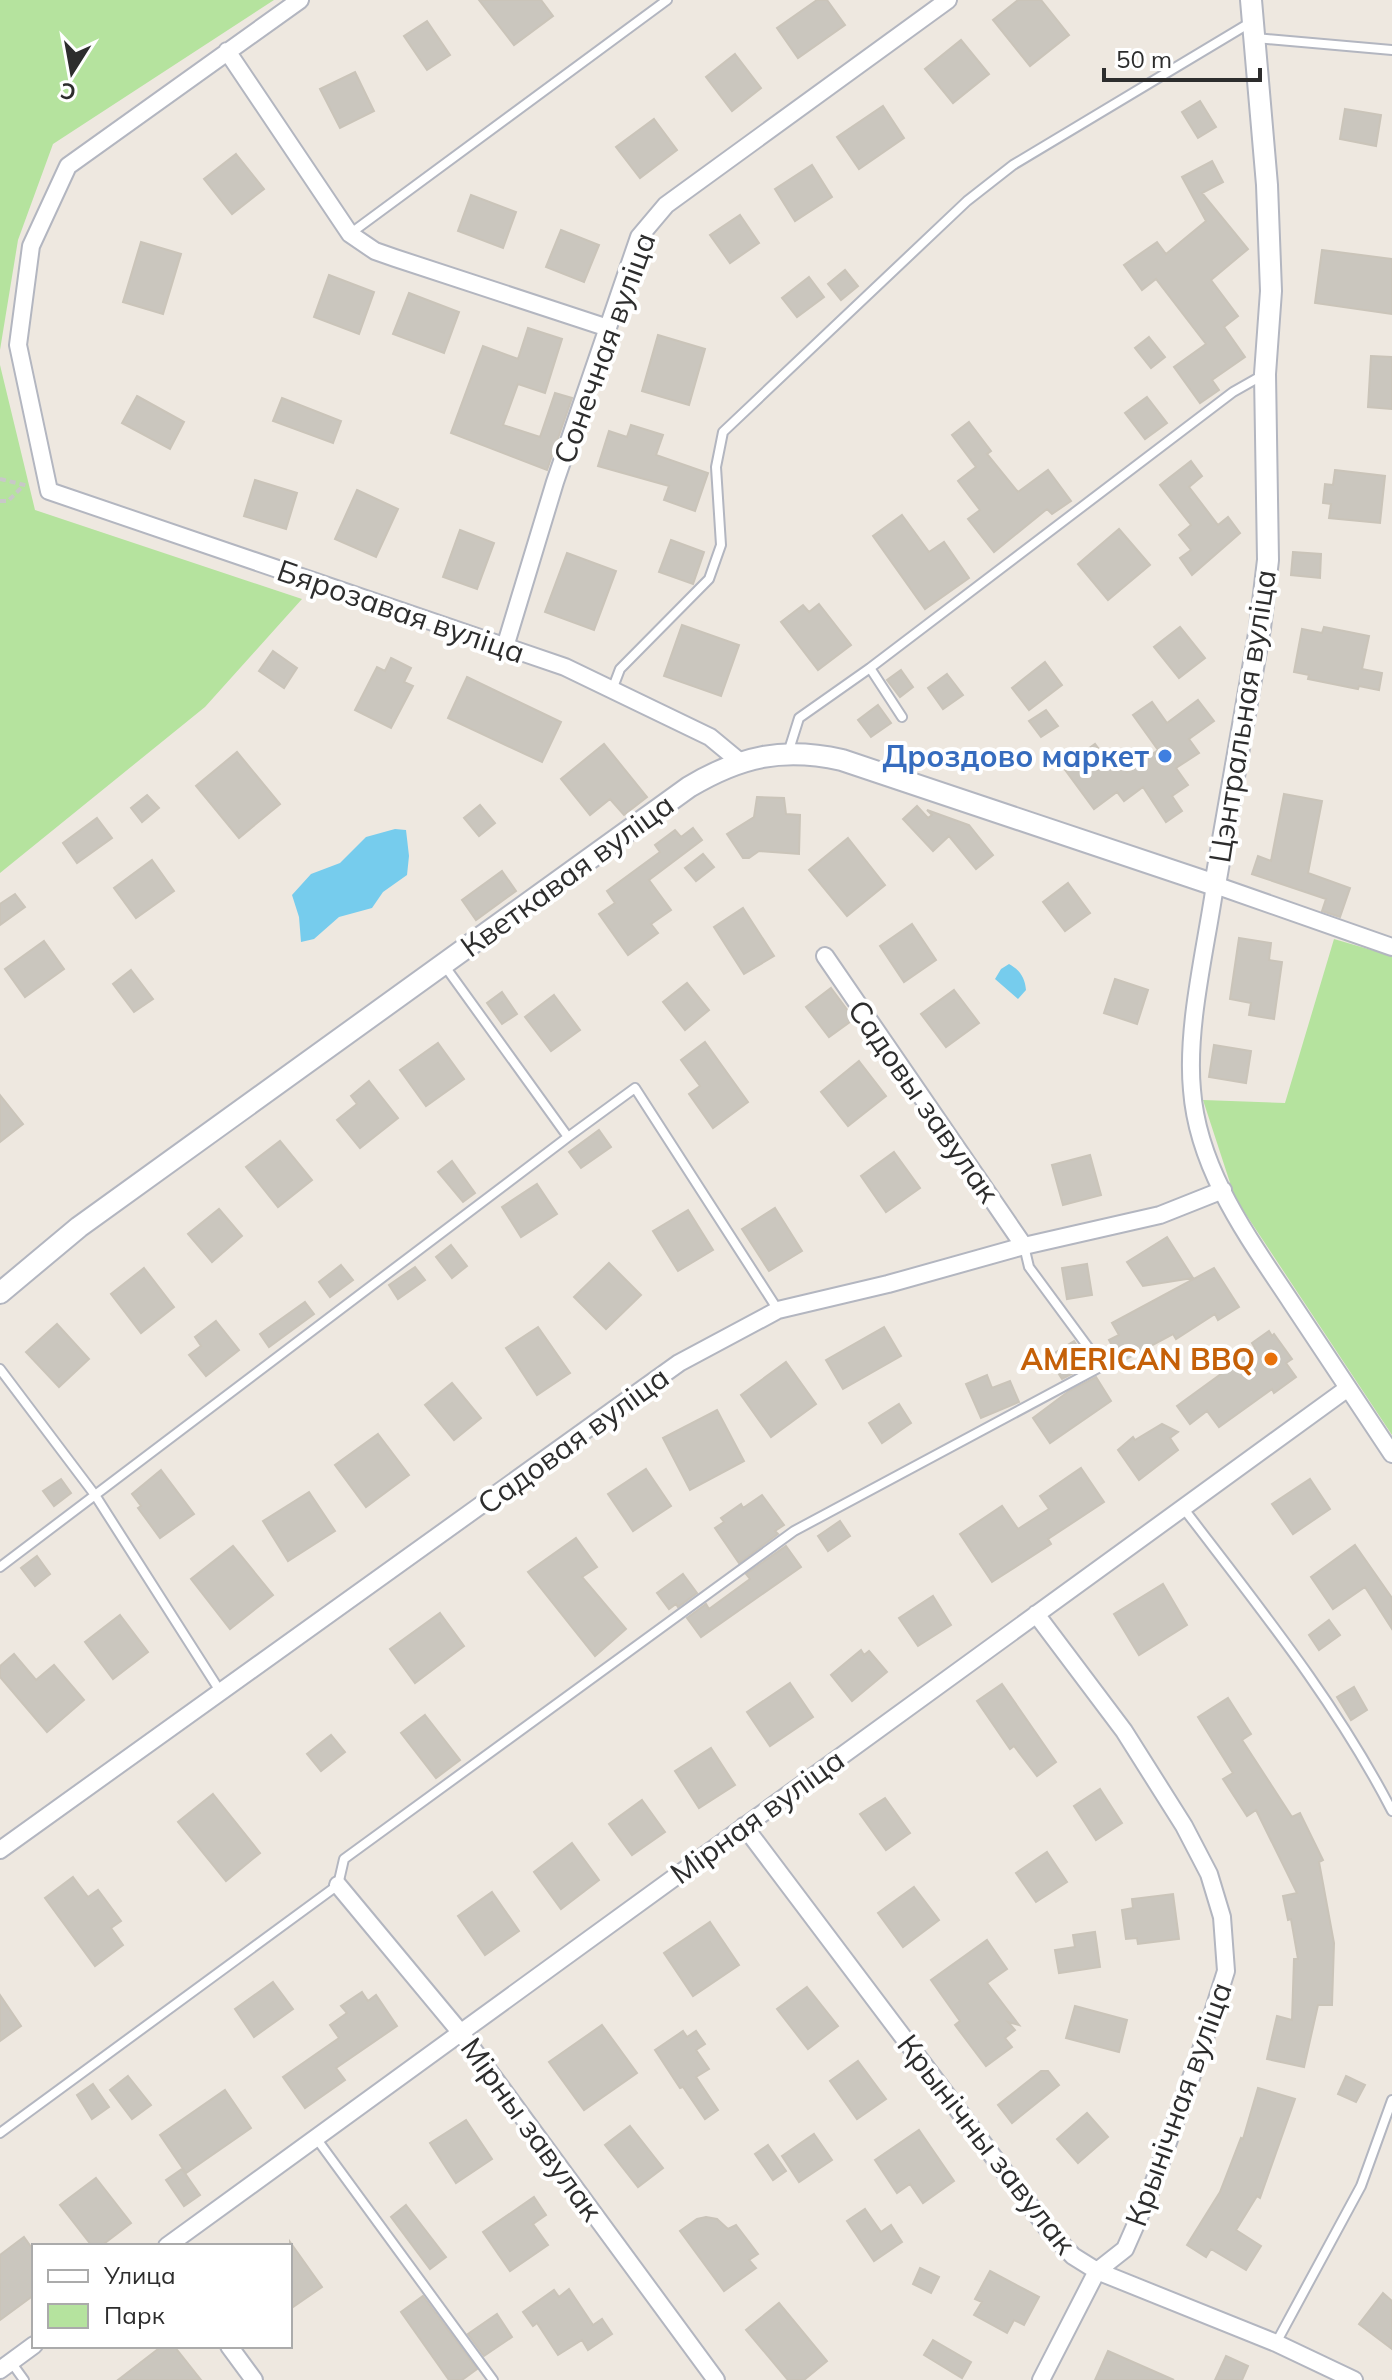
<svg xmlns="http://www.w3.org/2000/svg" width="1392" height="2380" font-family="Mulish,sans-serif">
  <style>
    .green { fill: #b5e39e }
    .water { fill: #76cced }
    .building { fill: #cac6be; stroke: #cac4b9; stroke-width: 2 }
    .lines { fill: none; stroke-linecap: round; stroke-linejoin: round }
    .service-casing { stroke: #b3b6c0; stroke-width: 12 }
    .minor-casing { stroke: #b3b6c0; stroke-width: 20 }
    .tertiary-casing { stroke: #b3b6c0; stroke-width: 24 }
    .path { stroke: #c8c8c8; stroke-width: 4; stroke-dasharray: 6 4; stroke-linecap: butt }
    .service { stroke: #fff; stroke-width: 8 }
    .minor { stroke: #fff; stroke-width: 16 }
    .tertiary { stroke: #fff; stroke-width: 20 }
    .shop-dot { fill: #3f7fe0; stroke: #fff; stroke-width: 3 }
    .food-dot { fill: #e8710a; stroke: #fff; stroke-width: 3 }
    .labels { text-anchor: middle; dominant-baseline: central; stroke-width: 8; stroke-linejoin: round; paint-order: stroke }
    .street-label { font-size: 30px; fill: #2d2d2d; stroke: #fff }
    .shop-label { font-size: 30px; font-weight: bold; fill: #366cbe; stroke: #fff; text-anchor: end }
    .food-label { font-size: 30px; font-weight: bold; fill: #c56008; stroke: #fff; text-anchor: end }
  </style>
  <rect width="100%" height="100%" fill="#eee8e0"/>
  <!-- green -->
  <path class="green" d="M0 0H274L53 144 18 240 0 350Z
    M0 365 35 510 302 599 205 707 0 873Z
    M1334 939 1392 956V1435L1235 1198 1203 1100 1285 1103Z"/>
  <!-- water -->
  <path class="water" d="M395 829 406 830 409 856 407 875 383 892 372 908 339 917 314 939 301 942 299 917 292 895 311 874 340 863 366 837Z
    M1009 964C1020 970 1025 978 1026 990L1018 999 995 979 1001 969Z"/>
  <!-- building -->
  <path class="building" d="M479 0H541L553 16 514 45Z
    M817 0H827L845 25 798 58 777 28Z
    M1018 0H1041L1069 35 1030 66 993 20Z
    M427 21 450 55 427 70 404 36Z
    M961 40 989 74 953 103 925 69Z
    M735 54 761 88 732 111 706 77Z
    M355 72 374 111 340 128 320 89Z
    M1200 101 1216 127 1198 138 1182 112Z
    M883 106 904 138 859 169 837 137Z
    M1345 109 1381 115 1376 146 1340 139Z
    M654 119 677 150 640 178 616 147Z
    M236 154 264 189 232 214 204 179Z
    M1212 161 1223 182 1202 193 1248 249 1211 280 1238 316 1224 327 1245 357 1212 380 1219 390 1200 403 1174 367 1206 344 1156 279 1142 290 1124 265 1157 242 1166 254 1206 221 1182 177Z
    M812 165 832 197 795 221 775 189Z
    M471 195 516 212 503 248 458 231Z
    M740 215 759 243 730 263 710 235Z
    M561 230 599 245 584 282 546 267Z
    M141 242 181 254 163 314 123 302Z
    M1322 250 1392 259V314L1315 303Z
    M845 270 858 286 841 300 828 284Z
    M329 275 374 292 359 334 314 317Z
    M809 277 824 297 797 317 782 298Z
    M409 293 459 312 444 353 393 334Z
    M528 328 562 339 545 393 518 384 503 425 540 437 555 393 572 398 547 470 451 433 483 346 518 359Z
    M658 335 705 349 689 405 642 391Z
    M1149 337 1165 357 1151 368 1135 348Z
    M1371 356 1392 357V409L1368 407Z
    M137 396 184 422 170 449 122 423Z
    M1147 397 1167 423 1145 439 1125 413Z
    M282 398 341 421 333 443 273 421Z
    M969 422 991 451 987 454 1018 492 1048 470 1071 501 1052 514 1047 509 994 552 968 519 980 510 958 481 976 467 952 435Z
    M631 425 663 435 656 455 708 473 695 511 664 500 669 486 598 466 609 431 627 437Z
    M1191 461 1202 476 1189 487 1218 525 1228 517 1240 533 1192 575 1180 558 1191 550 1179 535 1191 525 1160 485Z
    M1335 470 1385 476 1380 523 1329 518 1331 504 1323 503 1325 484 1333 485Z
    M255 480 297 493 286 529 244 516Z
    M357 490 398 509 376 557 335 539Z
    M902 515 929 552 944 542 969 578 925 609 873 536Z
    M1119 529 1150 565 1108 600 1078 564Z
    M460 530 494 543 477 589 443 577Z
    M671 540 704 552 693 584 659 572Z
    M1293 552 1321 554 1320 578 1291 575Z
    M567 553 616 571 594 630 545 612Z
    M819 604 851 645 818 670 781 622 803 605 809 612Z
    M682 625 739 645 721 696 664 676Z
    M1180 627 1205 658 1179 678 1154 647Z
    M1324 627 1369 636 1362 669 1382 673 1379 690 1359 686 1358 689 1308 679 1309 675 1294 672 1302 629 1322 633Z
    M273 651 297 668 284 688 259 671Z
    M391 658 411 668 404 682 413 686 391 728 355 710 377 667 385 671Z
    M1045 662 1062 685 1029 710 1012 688Z
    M901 670 913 687 900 697 887 680Z
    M947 674 963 695 943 709 928 688Z
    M467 677 561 722 542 762 448 718Z
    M1198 700 1214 721 1189 739 1199 753 1176 768 1188 785 1172 796 1182 811 1166 822 1143 787 1124 801 1117 792 1094 809 1063 767 1095 744 1113 768 1120 763 1127 772 1158 750 1133 715 1152 702 1167 723Z
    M878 705 891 723 871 737 858 720Z
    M1046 710 1058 726 1041 737 1029 721Z
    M604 744 647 797 624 815 610 799 590 815 561 779Z
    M237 752 280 804 239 838 196 786Z
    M1284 794 1322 801 1308 873 1350 888 1340 917 1322 911 1326 899 1252 874 1258 856 1271 861Z
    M147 795 159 808 142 822 131 808Z
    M757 797 784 798 786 814 800 815 799 854 759 851 749 858H743L727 834 754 817Z
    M480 805 495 823 479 836 464 818Z
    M917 806 928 818 932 815 927 810 969 825 993 855 976 869 949 836 933 851 903 819Z
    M97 818 112 838 77 863 63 843Z
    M693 828 702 840 649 880 671 910 651 924 658 933 628 955 599 914 615 903 607 891 660 852 655 845 675 830 681 837Z
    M848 838 885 885 847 916 809 870Z
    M703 854 714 867 696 881 685 868Z
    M152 860 174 891 136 918 114 888Z
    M502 871 516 891 476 920 462 900Z
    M1068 883 1090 913 1065 931 1043 902Z
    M15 894 25 907 0 925V904Z
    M743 908 774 956 744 974 714 927Z
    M912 924 936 960 904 982 880 946Z
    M1239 938 1271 943 1269 960 1282 962 1274 1019 1249 1015 1251 1003 1230 999Z
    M44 941 64 969 25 997 5 969Z
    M131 970 153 999 134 1012 113 984Z
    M1115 979 1148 990 1137 1024 1104 1013Z
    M687 983 709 1010 685 1030 663 1002Z
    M831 988 854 1019 829 1037 806 1007Z
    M954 990 979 1023 946 1047 921 1014Z
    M502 992 517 1014 502 1024 487 1003Z
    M554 995 580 1030 551 1051 525 1017Z
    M705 1042 748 1102 713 1128 689 1094 700 1086 681 1060Z
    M438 1043 464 1079 426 1106 400 1070Z
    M1214 1045 1251 1051 1246 1083 1209 1077Z
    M859 1061 886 1096 848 1126 821 1092Z
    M369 1081 398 1118 360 1148 337 1120 357 1104 351 1096Z
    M0 1095 23 1124 0 1142Z
    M599 1130 611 1147 581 1168 569 1152Z
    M280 1141 312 1180 278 1207 246 1167Z
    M894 1152 920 1188 886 1212 861 1176Z
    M1090 1155 1101 1195 1063 1205 1052 1165Z
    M452 1161 475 1193 463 1202 438 1172Z
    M537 1184 557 1214 521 1237 502 1207Z
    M775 1208 802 1251 769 1271 742 1229Z
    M219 1209 242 1236 212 1262 188 1234Z
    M688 1210 713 1250 678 1271 653 1231Z
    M1167 1237 1193 1278 1143 1286 1127 1262Z
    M451 1245 467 1266 452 1278 436 1257Z
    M609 1263 641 1295 606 1329 574 1297Z
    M1087 1264 1092 1295 1067 1299 1062 1268Z
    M341 1265 353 1280 330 1297 319 1282Z
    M415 1267 425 1280 398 1299 389 1285Z
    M144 1268 174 1307 141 1333 111 1294Z
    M1214 1268 1239 1307 1218 1320 1215 1314 1176 1339 1173 1334 1121 1362 1109 1340 1119 1335 1112 1323Z
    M305 1302 314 1314 269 1347 260 1334Z
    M216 1321 239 1350 206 1376 189 1355 201 1346 195 1337Z
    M57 1324 89 1359 59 1387 26 1352Z
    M538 1327 570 1373 537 1395 506 1348Z
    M884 1327 901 1356 843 1389 826 1360Z
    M1269 1331 1272 1336 1274 1334 1292 1359 1286 1363 1296 1377 1274 1393 1272 1389 1219 1427 1207 1411 1190 1424 1177 1406 1247 1355 1255 1348 1252 1343Z
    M1074 1341 1089 1365 1062 1379 1048 1357Z
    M786 1362 816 1404 771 1437 741 1395Z
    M987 1375 992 1388 1010 1381 1019 1402 981 1418 966 1384Z
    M1096 1377 1111 1401 1050 1443 1033 1418 1069 1391Z
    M452 1383 481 1418 454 1440 425 1405Z
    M899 1404 911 1423 882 1443 869 1423Z
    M717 1410 744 1461 690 1490 663 1438Z
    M1162 1424 1178 1432 1170 1438 1178 1450 1139 1480 1118 1450 1133 1437 1135 1440Z
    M378 1434 409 1475 366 1507 335 1465Z
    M1081 1468 1104 1502 1048 1539 1051 1544 992 1582 960 1534 1002 1506 1018 1529 1049 1509 1040 1496Z
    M646 1469 671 1506 633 1531 608 1494Z
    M161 1470 194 1514 160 1538 138 1508 141 1506 132 1494Z
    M61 1479 71 1493 54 1506 43 1491Z
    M1310 1479 1330 1509 1293 1534 1272 1504Z
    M309 1492 335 1531 288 1561 263 1521Z
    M762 1495 784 1525 775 1531 778 1534 739 1563 715 1528 724 1522 721 1518 741 1504 743 1508Z
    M840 1521 850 1536 828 1551 818 1536Z
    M576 1538 597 1567 582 1577 626 1629 595 1656 528 1572Z
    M1355 1545 1392 1598V1629L1365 1587 1333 1609 1311 1577Z
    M233 1546 273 1595 230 1629 191 1579Z
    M786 1546 801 1567 701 1637 687 1618 706 1604 709 1609 750 1579 746 1574Z
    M37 1556 50 1574 35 1586 21 1568Z
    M683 1574 697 1593 678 1607 676 1604 669 1609 657 1593Z
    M1163 1584 1187 1625 1139 1655 1114 1614Z
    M933 1596 951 1625 918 1646 899 1618Z
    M440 1613 464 1646 415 1683 390 1649Z
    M120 1615 148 1652 113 1679 85 1642Z
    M1329 1620 1340 1635 1319 1650 1309 1635Z
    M861 1650 864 1655 869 1651 887 1672 852 1701 831 1675Z
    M14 1654 36 1680 54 1665 84 1700 47 1732 0 1677V1666Z
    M790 1683 813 1717 770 1746 747 1712Z
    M1002 1684 1056 1762 1037 1776 1014 1746 1010 1749 977 1701Z
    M1354 1687 1367 1710 1351 1720 1337 1697Z
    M1228 1698 1251 1734 1242 1740 1292 1817 1300 1813 1323 1860 1319 1862 1334 1943 1332 2005H1318L1304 2067 1267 2059 1277 2016 1292 2020 1294 1959H1298L1291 1919 1288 1920 1283 1896 1297 1893 1256 1810 1247 1816 1223 1779 1233 1773 1198 1717Z
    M425 1715 460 1760 436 1778 401 1733Z
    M331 1735 345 1752 321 1771 307 1754Z
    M711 1748 735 1785 699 1808 675 1771Z
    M1100 1789 1122 1823 1096 1840 1074 1806Z
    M213 1794 260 1853 226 1881 178 1822Z
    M885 1798 910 1833 886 1850 860 1814Z
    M642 1800 665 1832 632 1855 609 1824Z
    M572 1843 599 1880 561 1909 534 1872Z
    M1047 1852 1067 1882 1036 1902 1016 1873Z
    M73 1877 88 1897 98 1890 121 1921 111 1928 123 1945 95 1966 45 1898Z
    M914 1887 939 1920 903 1947 878 1913Z
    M492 1892 519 1931 485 1955 458 1916Z
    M1173 1894 1179 1939 1138 1944 1137 1938 1126 1939 1122 1910 1133 1908 1132 1899Z
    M710 1922 739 1965 693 1996 664 1953Z
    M1095 1932 1100 1967 1059 1973 1055 1950 1075 1947 1073 1935Z
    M987 1940 1007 1969 987 1983 1019 2025 1008 2022 1015 2030 1005 2038 1012 2047 986 2066 955 2025 960 2021 931 1980Z
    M273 1982 293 2009 254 2037 235 2009Z
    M807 1987 838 2026 808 2049 777 2009Z
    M362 1992 368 2001 376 1995 397 2026 336 2068 345 2080 305 2108 283 2077 339 2038 330 2025 347 2013 341 2006Z
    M0 1995 21 2026 0 2041Z
    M1075 2006 1127 2020 1119 2052 1066 2038Z
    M602 2025 637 2073 584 2110 549 2062Z
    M683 2031 687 2037 696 2031 705 2044 696 2050 709 2069 696 2077 718 2110 705 2119 683 2087 680 2088 655 2050Z
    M858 2061 886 2099 857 2119 830 2081Z
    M1041 2071H1048L1059 2085 1012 2123 998 2105Z
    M128 2076 151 2105 132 2119 110 2090Z
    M1346 2076 1365 2085 1356 2102 1338 2094Z
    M93 2084 109 2107 92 2119 77 2095Z
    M1258 2088 1295 2099 1260 2198 1257 2196 1236 2230 1261 2246 1246 2270 1211 2249 1206 2257 1187 2245 1220 2192 1241 2138 1243 2139Z
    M225 2090 251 2128 186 2173 160 2135Z
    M1087 2113 1108 2137 1078 2163 1057 2139Z
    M466 2120 492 2159 456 2183 430 2143Z
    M630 2126 663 2168 638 2187 605 2145Z
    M919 2130 954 2181 923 2203 910 2184 897 2193 875 2160Z
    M814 2134 832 2160 799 2182 782 2156Z
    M768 2145 786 2171 773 2180 755 2154Z
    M182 2169 200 2195 184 2206 166 2180Z
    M96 2178 131 2223 101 2246H92L60 2205Z
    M534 2197 546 2215 533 2224 548 2245 510 2271 483 2232Z
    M406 2205 446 2257 430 2269 391 2217Z
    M865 2209 881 2232 891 2225 902 2242 874 2261 847 2221Z
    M706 2217 717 2219 728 2229 736 2225 758 2254 749 2260 756 2268 724 2291 680 2231 697 2219Z
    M24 2237 34 2251V2295L0 2320V2255Z
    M290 2242 322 2287 290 2309Z
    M920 2268 939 2277 931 2293 913 2284Z
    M990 2271 1039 2297 1024 2325 1014 2320 1007 2333 974 2315 982 2302 975 2299Z
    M569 2289 593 2325 602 2319 612 2334 588 2350 582 2340 558 2355 537 2323 533 2326 523 2312 554 2290 559 2297Z
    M1383 2293 1392 2301V2349L1359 2324Z
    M423 2296 477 2369 462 2380H449L401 2312Z
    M779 2303 827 2361 804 2380H788L746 2330Z
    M497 2314 512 2337 484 2356 468 2334Z
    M933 2340 971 2362 962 2378 924 2355Z
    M162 2346H174L201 2380H118Z
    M1108 2351 1174 2380H1095Z
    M1226 2356 1248 2366 1242 2380H1215Z"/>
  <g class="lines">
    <defs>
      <path id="service" d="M1256 38 1392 50
        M351 233 667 0
        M870 668 902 717
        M612 690 620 669 709 579 721 545 716 467 723 432 967 201 1013 165 1253 21
        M788 753 799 718 870 668 1233 392 1263 375
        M444 965 568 1137 635 1088 778 1310
        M0 1369 95 1495 220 1691
        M1184 1509C1258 1606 1336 1702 1392 1811
        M0 1567 568 1137
        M0 2133 338 1885 344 1859 794 1531 1102 1366 1029 1267 1024 1246
        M316 2138 493 2380
        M1276 2343 1361 2186 1392 2100
        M11 2362 24 2380"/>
      <path id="minor" d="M300 0 68 166 31 246 18 345 49 491 565 667 710 737 739 761
        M227 51 350 234 375 251 395 258 608 328
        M505 647 555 482 639 237 666 205 948 0
        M1392 947 1215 885C1206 948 1186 1027 1192 1090 1198 1170 1248 1237 1291 1302 1325 1353 1358 1403 1392 1454
        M825 956 1024 1246
        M1036 1614 1124 1731 1184 1826 1209 1874 1222 1917 1226 1971 1203 2044 1151 2190 1125 2249 1097 2271 1041 2380
        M744 1826 1050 2232 1073 2256 1097 2271 1276 2343 1354 2380
        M0 1850 679 1363 778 1310 888 1284 1024 1246 1160 1215 1223 1190
        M338 1885 461 2033 716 2380
        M167 2246 1348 1388
        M229 2346 254 2380
        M0 2370 34 2345"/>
      <path id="tertiary" d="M0 1293 79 1227 689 787C741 756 783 747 842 760L1215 885 1260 628 1268 560 1265 374 1271 291 1267 185 1251 0"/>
    </defs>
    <!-- service casing -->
    <use href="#service" class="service-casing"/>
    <!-- minor casing -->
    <use href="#minor" class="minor-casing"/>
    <!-- tertiary casing -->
    <use href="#tertiary" class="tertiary-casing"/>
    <!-- path -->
    <path class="path" d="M0 479 29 486
      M0 501H8L23 486"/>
    <!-- service -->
    <use href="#service" class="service"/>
    <!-- minor -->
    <use href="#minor" class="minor"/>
    <!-- tertiary -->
    <use href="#tertiary" class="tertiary"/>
  </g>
  <!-- markers -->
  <circle class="shop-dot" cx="1165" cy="756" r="8"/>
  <circle class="food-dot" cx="1271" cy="1359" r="8"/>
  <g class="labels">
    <!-- street labels -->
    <g class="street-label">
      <text transform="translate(604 348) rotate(-70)">Сонечная вуліца</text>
      <text transform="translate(401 611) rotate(19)">Бярозавая вуліца</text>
      <text transform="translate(1242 716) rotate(-81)">Цэнтральная вуліца</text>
      <text transform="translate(567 875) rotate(-36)">Кветкавая вуліца</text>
      <text transform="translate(924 1101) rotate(55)">Садовы завулак</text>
      <text transform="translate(573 1440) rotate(-36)">Садовая вуліца</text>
      <text transform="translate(757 1816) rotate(-36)">Мірная вуліца</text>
      <text transform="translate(1178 2104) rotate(-70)">Крынічная вуліца</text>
      <text transform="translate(532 2129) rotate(54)">Мірны завулак</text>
      <text transform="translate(987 2144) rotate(52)">Крынічны завулак</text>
    </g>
    <!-- shop labels -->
    <g class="shop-label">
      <text x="1149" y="756">Дроздово маркет</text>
    </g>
    <!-- food labels -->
    <g class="food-label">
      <text x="1255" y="1359">AMERICAN BBQ</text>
    </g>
  </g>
  <!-- legend -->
  <rect x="32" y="2244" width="260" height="104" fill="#ffffff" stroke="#ababab" stroke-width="2"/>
  <rect x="48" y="2270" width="40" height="12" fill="#ffffff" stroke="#ababab" stroke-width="2"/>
  <text x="104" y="2284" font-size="24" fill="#2d2d2d">Улица</text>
  <rect x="48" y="2304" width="40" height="24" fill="#b5e39e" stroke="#ababab" stroke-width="2"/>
  <text x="104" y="2324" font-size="24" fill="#2d2d2d">Парк</text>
  <!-- north arrow -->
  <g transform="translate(72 72) rotate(191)" stroke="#ffffff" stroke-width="6" paint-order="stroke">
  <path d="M0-6L14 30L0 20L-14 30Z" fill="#2d2d2d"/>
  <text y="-12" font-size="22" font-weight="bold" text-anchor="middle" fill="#2d2d2d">С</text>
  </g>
  <!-- scale -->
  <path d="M1104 68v12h156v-12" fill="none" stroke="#2d2d2d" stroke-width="4"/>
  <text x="1116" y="68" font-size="24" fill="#2d2d2d" stroke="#ffffff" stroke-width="6" paint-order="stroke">50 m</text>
</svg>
